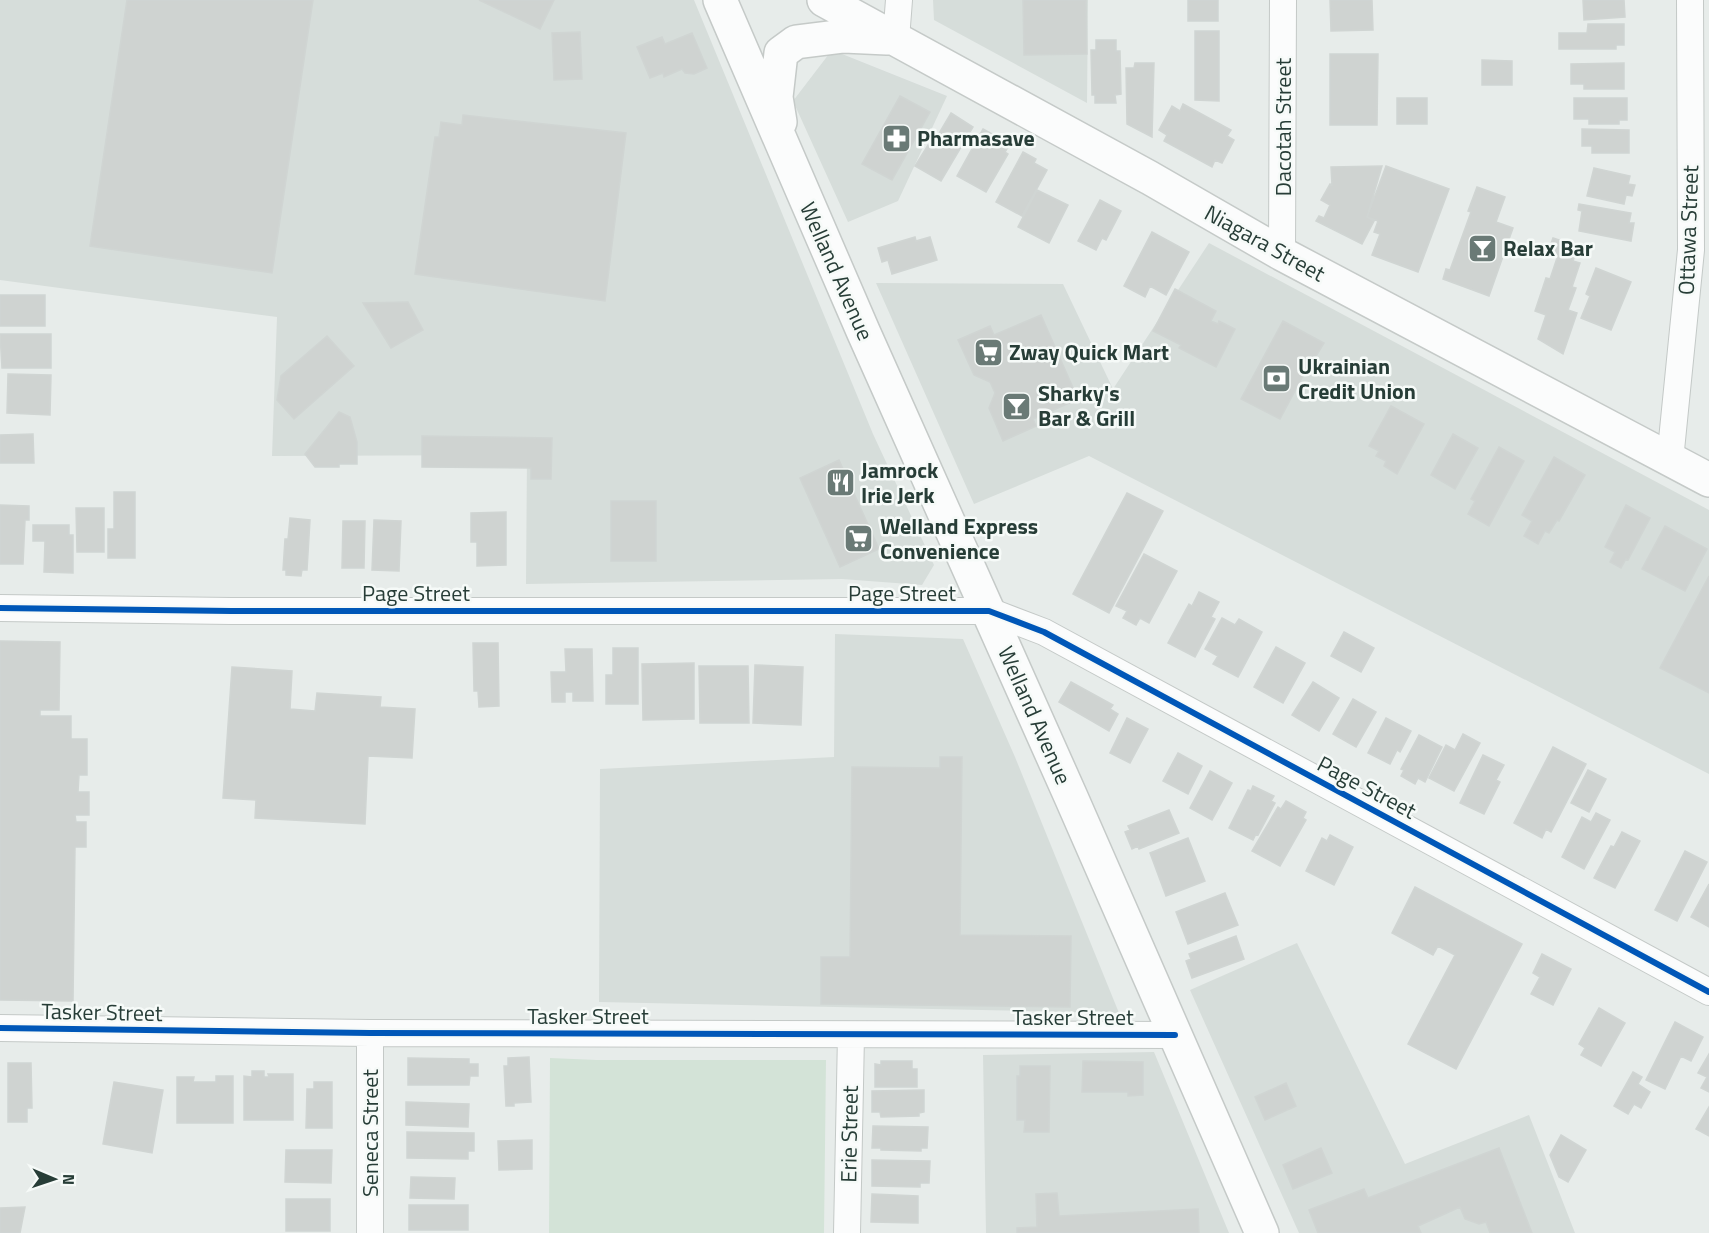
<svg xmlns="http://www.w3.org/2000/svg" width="1709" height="1233" font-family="'Titillium Web',sans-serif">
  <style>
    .built { fill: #d6ddda }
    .green { fill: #d3e3d7 }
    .building { fill: #cfd3d1; stroke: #d0d5d3; stroke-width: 1.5 }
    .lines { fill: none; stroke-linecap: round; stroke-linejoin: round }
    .street-casing { stroke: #c4c9c7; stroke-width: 28 }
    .secondary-casing { stroke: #c5cac8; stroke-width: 36 }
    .street { stroke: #fbfcfc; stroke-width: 26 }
    .secondary { stroke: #fbfcfc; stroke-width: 33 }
    .cycleway-casing { stroke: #f6faf8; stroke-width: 10 }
    .cycleway { stroke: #0057b8; stroke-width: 6 }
    .labels { text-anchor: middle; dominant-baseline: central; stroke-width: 5; stroke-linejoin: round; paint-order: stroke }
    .street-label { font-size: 22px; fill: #273d37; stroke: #f6faf8 }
    .poi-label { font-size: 22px; font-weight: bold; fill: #273d37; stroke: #f6faf8; text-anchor: start }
  </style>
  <rect width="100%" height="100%" fill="#e7ecea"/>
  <!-- built -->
  <path class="built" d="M0 0H694L873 434 934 565 922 585 842 579 526 584 527 455 272 456 277 317 0 280Z
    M933 0H1088L1087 103 934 20Z
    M832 50 947 96 898 201 848 222 793 101Z
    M1209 243 1709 510V774L1089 456 974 504 876 283 1063 284 1113 389Z
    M835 634 963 639 1015 757 1119 1013 599 1002 600 769 834 757Z
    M1297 943 1405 1164 1529 1115 1575 1233H1299L1190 990Z
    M1154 1052 1229 1233H986L983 1055Z"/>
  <!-- green -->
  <path class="green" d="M550 1058 597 1060H826L824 1233H549Z"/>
  <!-- building -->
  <path class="building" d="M127 0H313L272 273 90 246Z
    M479 0H554L540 29Z
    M1023 0H1086L1087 54 1024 55Z
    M1188 0H1218V21H1188Z
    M1330 0H1372L1373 30 1331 31Z
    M1583 0H1624L1625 17 1584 20Z
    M1588 24H1624V45H1616V49H1559V33H1587Z
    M1195 31H1219V101L1195 100Z
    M580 32 582 79 554 80 552 33Z
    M692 33 707 68 694 74 685 73 682 69 664 77 663 73 650 78 637 47 662 37 665 44Z
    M1096 40H1116V51H1120L1121 94 1115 95 1116 103H1095V95H1092L1091 50H1096Z
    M1330 54H1378L1377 125H1330Z
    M1482 60 1512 61V85H1482Z
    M1135 63H1154L1152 137 1127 124 1126 68H1134Z
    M1624 63V89H1584V84H1571V64Z
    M900 96 930 112 892 180 862 164Z
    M1397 98H1427V124H1397Z
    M1574 98H1627V120H1619V124H1589V119H1574Z
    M1183 104 1231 130 1227 136 1234 140 1222 163 1215 160 1212 167 1164 141 1167 135 1159 130 1172 106 1180 111Z
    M951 113 973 127 941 181 915 166 928 145 931 147Z
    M463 115 626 133 605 301 415 274 435 137H439L441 122 462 125Z
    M983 129 1010 144 1005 152 1008 154 986 192 957 176Z
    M1582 129 1629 130V153H1592V146H1582Z
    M1023 152 1036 159 1034 163 1047 170 1022 216 996 202Z
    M1382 166 1367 217 1374 221 1362 244 1316 221 1319 216 1324 218 1330 205 1321 200 1330 184 1332 185 1331 167Z
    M1386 166 1449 189 1418 272 1372 255 1380 234 1374 232 1378 221 1367 217Z
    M1594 168 1630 176 1628 184 1635 185 1632 196 1626 195 1624 204 1587 196Z
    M1477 187 1505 197 1496 222 1513 228 1489 296 1443 279 1446 269 1450 270 1471 212 1468 211Z
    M1037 190 1068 205 1049 243 1018 227Z
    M1100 200 1121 211 1106 240 1102 238 1096 250 1078 241Z
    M1579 204 1631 213 1629 223H1634L1631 241 1579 231 1582 211 1578 210Z
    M1152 232 1189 252 1166 295 1150 286 1145 297 1124 286Z
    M915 237 916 241 930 237 937 260 892 274 888 260 882 262 878 248Z
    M1553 238 1578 246 1573 261 1580 263 1572 287 1576 288 1568 310 1577 313 1563 354 1538 339 1546 315 1535 311 1546 278 1550 279 1557 258 1547 255Z
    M1596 268 1631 282 1611 330 1581 318 1590 296 1586 294Z
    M1175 289 1216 311 1211 321 1218 324 1219 321 1235 329 1216 367 1179 348 1181 345 1153 331Z
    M0 295H45V326H0Z
    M408 302 423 330 391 348 363 303Z
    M1041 315 1078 399 1033 419 1036 426 1003 441 989 408 995 393 990 382 974 375 958 340 990 326 994 335Z
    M1283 321 1324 343 1315 358 1313 357 1280 419 1241 399Z
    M0 334H51V368H2Z
    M327 336 354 366 294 419 277 400 281 376Z
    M8 374 51 375 50 415 7 413Z
    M1391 406 1424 424 1397 474 1384 466 1386 461 1376 456 1379 451 1369 446Z
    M339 412 350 417 357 442V464H339V467H315L305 454Z
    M33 434 34 463H0V435Z
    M1453 434 1478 448 1455 489 1431 475Z
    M422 436 552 438 551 479H531V468L422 467Z
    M1499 447 1524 461 1489 526 1468 514 1475 501 1471 499Z
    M1554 457 1585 475 1559 521 1557 520 1549 533 1545 531 1538 544 1524 536 1532 521 1522 515Z
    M839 460 879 549 840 567 800 478Z
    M114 492H135V558H108V529H114Z
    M1127 493 1163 511 1109 613 1073 594Z
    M611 501H656V561H611Z
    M0 505 29 506V520H25L23 564H0Z
    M1626 505 1650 518 1628 560 1626 559 1621 568 1610 562 1615 552 1605 547Z
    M76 508H104V552H77Z
    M506 512V565L477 566V542H471V513Z
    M290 518 310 520 307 570H302L301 576 286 575V570H283L285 539H288Z
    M374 520 401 521 399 571 372 570Z
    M343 521H365L364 568H342Z
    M33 525H69V535H73V573L44 572 45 541H33Z
    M1665 526 1707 549 1685 591 1642 569Z
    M1144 554 1177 571 1149 623 1140 618 1136 625 1123 618 1127 611 1116 606Z
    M1709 576V693L1660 668Z
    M1199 592 1219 602 1211 617 1215 619 1195 657 1168 643 1189 604 1192 606Z
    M1222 618 1235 625 1239 619 1262 632 1238 677 1213 664 1218 656 1205 649Z
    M1344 632 1374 648 1361 672 1331 656Z
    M0 641 60 642 59 710H40V716H71V739H87V775H79L78 792H89V815H75L76 822H86V847H75L73 1001 0 1000Z
    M473 643H498L499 706 479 707 478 691H474Z
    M1276 647 1305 663 1283 703 1254 687Z
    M613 648H638V704H606V675H613Z
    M565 649H592L593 701H573V692H565V702H552L551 672H566Z
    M694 663V719L643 720 642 664Z
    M755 665 803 667 801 725 753 723Z
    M699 666H748L749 723H700Z
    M232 667 292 671 290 709 315 711 317 693 381 697 380 707 415 709 412 758 368 756 365 824 255 818 256 800 223 798Z
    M1071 682 1113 705 1110 709 1118 714 1109 731 1059 702Z
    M1313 682 1339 698 1319 731 1292 715Z
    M1353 699 1376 712 1356 747 1333 734Z
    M1127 718 1148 729 1130 763 1110 753Z
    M1386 718 1411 731 1400 752 1397 750 1390 764 1368 753Z
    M1463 734 1480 743 1454 791 1429 778 1446 745 1455 750Z
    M1419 735 1442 747 1425 782 1418 778 1415 784 1401 776 1404 770 1401 769Z
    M1553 747 1586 764 1551 832 1546 829 1542 838 1514 823Z
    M1178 753 1202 766 1188 794 1163 781Z
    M1483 755 1504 765 1496 780 1500 782 1484 814 1460 803Z
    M940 757H962L960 935 1071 936 1070 1007 821 1004V957H850L852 767 940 768Z
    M1588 770 1606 779 1589 812 1571 803Z
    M1210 771 1232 783 1212 820 1190 808Z
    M1253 786 1274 796 1271 801 1275 803 1258 835 1256 834 1253 840 1229 828 1248 790 1251 791Z
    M1286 801 1306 812 1303 818 1306 820 1280 866 1252 851 1278 807 1281 809Z
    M1169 810 1179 833 1139 849 1138 846 1132 849 1125 832 1130 830 1128 826Z
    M1596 813 1610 820 1584 869 1562 857 1582 817 1591 822Z
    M1622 832 1640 841 1615 888 1594 878 1611 846 1614 847Z
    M1330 835 1353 847 1334 885 1306 871 1322 838 1327 841Z
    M1188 838 1205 881 1166 896 1150 853Z
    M1685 851 1707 862 1677 921 1655 910Z
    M1709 884V927L1691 917Z
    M1415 887 1522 944 1456 1069 1408 1044 1455 955 1438 946 1433 955 1392 933Z
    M1225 893 1238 925 1188 944 1176 912Z
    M1236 936 1244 959 1192 978 1186 961 1191 959 1189 954Z
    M1542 954 1571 969 1553 1005 1531 994 1540 977 1533 973Z
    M1599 1008 1625 1023 1601 1066 1581 1055 1585 1048 1579 1044Z
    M1675 1022 1703 1037 1691 1061 1681 1056 1665 1089 1646 1080Z
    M1709 1054V1092L1701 1088 1707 1077 1698 1073Z
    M529 1057 531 1102 514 1103V1106H506L504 1066H508V1058Z
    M408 1058 469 1059V1064H478V1076H470L469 1085H408Z
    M881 1061H912V1069H917V1087H875V1064L881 1065Z
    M1083 1061 1143 1062V1095L1128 1096V1092H1082Z
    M8 1063H31L32 1108H27V1122H8Z
    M1020 1066H1050L1049 1132H1024L1025 1120H1017V1076H1020Z
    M252 1071H264V1077H269L268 1074H293V1120H244V1076L252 1077Z
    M1633 1072 1642 1077 1638 1084 1650 1092 1641 1108 1634 1104 1628 1114 1614 1106Z
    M216 1076H233V1123H177V1077H194L193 1082H216Z
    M114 1082 163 1090 152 1153 103 1144Z
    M314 1082H332V1128H306L307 1089H314Z
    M1286 1083 1296 1106 1265 1120 1255 1097Z
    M924 1090V1112L919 1113V1116L881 1117 880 1112H872V1091Z
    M406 1102 469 1104 468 1127 406 1125Z
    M1709 1107V1136L1696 1129Z
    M873 1126 928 1127 927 1148H921V1151L881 1150V1148H872Z
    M407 1132 474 1133V1151H468V1159L407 1158Z
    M1561 1135 1586 1150 1568 1182 1559 1177 1550 1155Z
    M532 1140V1169L499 1170 498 1141Z
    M1321 1148 1332 1173 1293 1189 1283 1165Z
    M1499 1148 1532 1233H1490L1486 1222 1479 1224 1465 1219 1460 1207 1418 1226 1421 1233H1318L1309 1210 1364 1189 1368 1198Z
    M286 1150H332L331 1183 285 1182Z
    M872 1160 930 1161 929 1183H920V1187L872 1186Z
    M411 1177 455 1178 454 1199 410 1198Z
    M1057 1193 1059 1216 1198 1209 1199 1233H1017V1228L1037 1227 1036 1194Z
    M872 1194 918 1196V1223L871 1222Z
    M286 1199H330V1231H286Z
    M409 1205H468V1230H409Z
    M25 1207 20 1233H0V1208Z"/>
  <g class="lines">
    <defs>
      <path id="street" d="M896 39 899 0
        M1282 254 1283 0
        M1670 460 1691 250 1690 0
        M0 608 231 611H989L1044 632 1709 992
        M0 1028 370 1033 1175 1035
        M370 1033V1233
        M847 1233 851 1035"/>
      <path id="secondary" d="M720 0 863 331 1071 797 1262 1233
        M824 0 1150 178 1282 254 1709 480
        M780 122 776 97 781 53 796 42 844 36 887 38"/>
    </defs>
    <!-- street casing -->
    <use href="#street" class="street-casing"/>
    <!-- secondary casing -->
    <use href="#secondary" class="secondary-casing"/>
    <!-- street -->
    <use href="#street" class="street"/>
    <!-- secondary -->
    <use href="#secondary" class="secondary"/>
    <defs>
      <path id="cycleway" d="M0 608 231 611H989L1044 632 1709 992
        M0 1028 370 1033 1175 1035"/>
    </defs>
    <!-- cycleway casing -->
    <use href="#cycleway" class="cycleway-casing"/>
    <!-- cycleway -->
    <use href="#cycleway" class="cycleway"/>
  </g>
  <!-- icons -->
  <defs>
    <symbol id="pharmacy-square" viewBox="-11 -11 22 22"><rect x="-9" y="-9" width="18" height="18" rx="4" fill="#6a7a76" stroke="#f6faf8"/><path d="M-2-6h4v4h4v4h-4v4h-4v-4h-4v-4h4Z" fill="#fff"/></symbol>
    <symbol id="bar-square" viewBox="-11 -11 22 22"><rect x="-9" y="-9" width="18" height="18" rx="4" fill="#6a7a76" stroke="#f6faf8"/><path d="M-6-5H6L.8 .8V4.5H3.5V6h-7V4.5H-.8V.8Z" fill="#fff"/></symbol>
    <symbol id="supermarket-square" viewBox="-11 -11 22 22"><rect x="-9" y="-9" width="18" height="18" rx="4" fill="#6a7a76" stroke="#f6faf8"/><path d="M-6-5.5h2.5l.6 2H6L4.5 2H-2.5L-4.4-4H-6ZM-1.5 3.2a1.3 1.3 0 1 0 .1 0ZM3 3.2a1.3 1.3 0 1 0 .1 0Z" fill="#fff"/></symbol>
    <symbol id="bank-square" viewBox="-11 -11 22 22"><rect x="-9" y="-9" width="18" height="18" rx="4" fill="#6a7a76" stroke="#f6faf8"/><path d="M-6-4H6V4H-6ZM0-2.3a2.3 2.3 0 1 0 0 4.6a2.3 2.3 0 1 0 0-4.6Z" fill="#fff"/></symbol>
    <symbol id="restaurant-square" viewBox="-11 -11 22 22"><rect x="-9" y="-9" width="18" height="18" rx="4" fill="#6a7a76" stroke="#f6faf8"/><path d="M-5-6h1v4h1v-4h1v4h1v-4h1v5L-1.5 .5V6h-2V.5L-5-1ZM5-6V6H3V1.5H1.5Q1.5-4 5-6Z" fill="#fff"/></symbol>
  </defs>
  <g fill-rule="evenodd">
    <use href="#pharmacy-square" x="880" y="122" width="33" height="33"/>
    <use href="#bar-square" x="1466" y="232" width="33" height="33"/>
    <use href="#supermarket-square" x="972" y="336" width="33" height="33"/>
    <use href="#bank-square" x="1260" y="362" width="33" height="33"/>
    <use href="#bar-square" x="1000" y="390" width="33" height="33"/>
    <use href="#restaurant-square" x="824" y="466" width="33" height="33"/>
    <use href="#supermarket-square" x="842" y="522" width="33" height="33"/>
  </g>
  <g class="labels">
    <!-- street labels -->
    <g class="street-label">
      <text transform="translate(1283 127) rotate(-90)">Dacotah Street</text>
      <text transform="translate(1688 230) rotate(-88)">Ottawa Street</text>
      <text transform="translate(1265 243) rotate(29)">Niagara Street</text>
      <text transform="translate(837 271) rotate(66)">Welland Avenue</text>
      <text x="416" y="593">Page Street</text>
      <text x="902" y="593">Page Street</text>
      <text transform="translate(1035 715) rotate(66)">Welland Avenue</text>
      <text transform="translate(1367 787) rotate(28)">Page Street</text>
      <text transform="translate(102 1012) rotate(1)">Tasker Street</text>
      <text x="588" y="1016">Tasker Street</text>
      <text x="1073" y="1017">Tasker Street</text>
      <text transform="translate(370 1133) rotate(-90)">Seneca Street</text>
      <text transform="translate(849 1134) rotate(-89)">Erie Street</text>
    </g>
    <!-- poi labels -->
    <g class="poi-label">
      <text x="917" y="138">Pharmasave</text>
      <text x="1503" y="248">Relax Bar</text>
      <text x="1009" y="352">Zway Quick Mart</text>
      <text x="1298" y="366">Ukrainian<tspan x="1298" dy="25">Credit Union</tspan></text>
      <text x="1038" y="393">Sharky's<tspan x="1038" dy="25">Bar &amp; Grill</tspan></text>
      <text x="861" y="470">Jamrock<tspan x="861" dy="25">Irie Jerk</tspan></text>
      <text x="880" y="526">Welland Express<tspan x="880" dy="25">Convenience</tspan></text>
    </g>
  </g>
  <!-- north arrow -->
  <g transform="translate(54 1179) rotate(92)" stroke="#f6faf8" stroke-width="4.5" paint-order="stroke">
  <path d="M0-4.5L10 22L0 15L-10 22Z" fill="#273d37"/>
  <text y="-9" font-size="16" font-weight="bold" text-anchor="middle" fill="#273d37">N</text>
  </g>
</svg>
